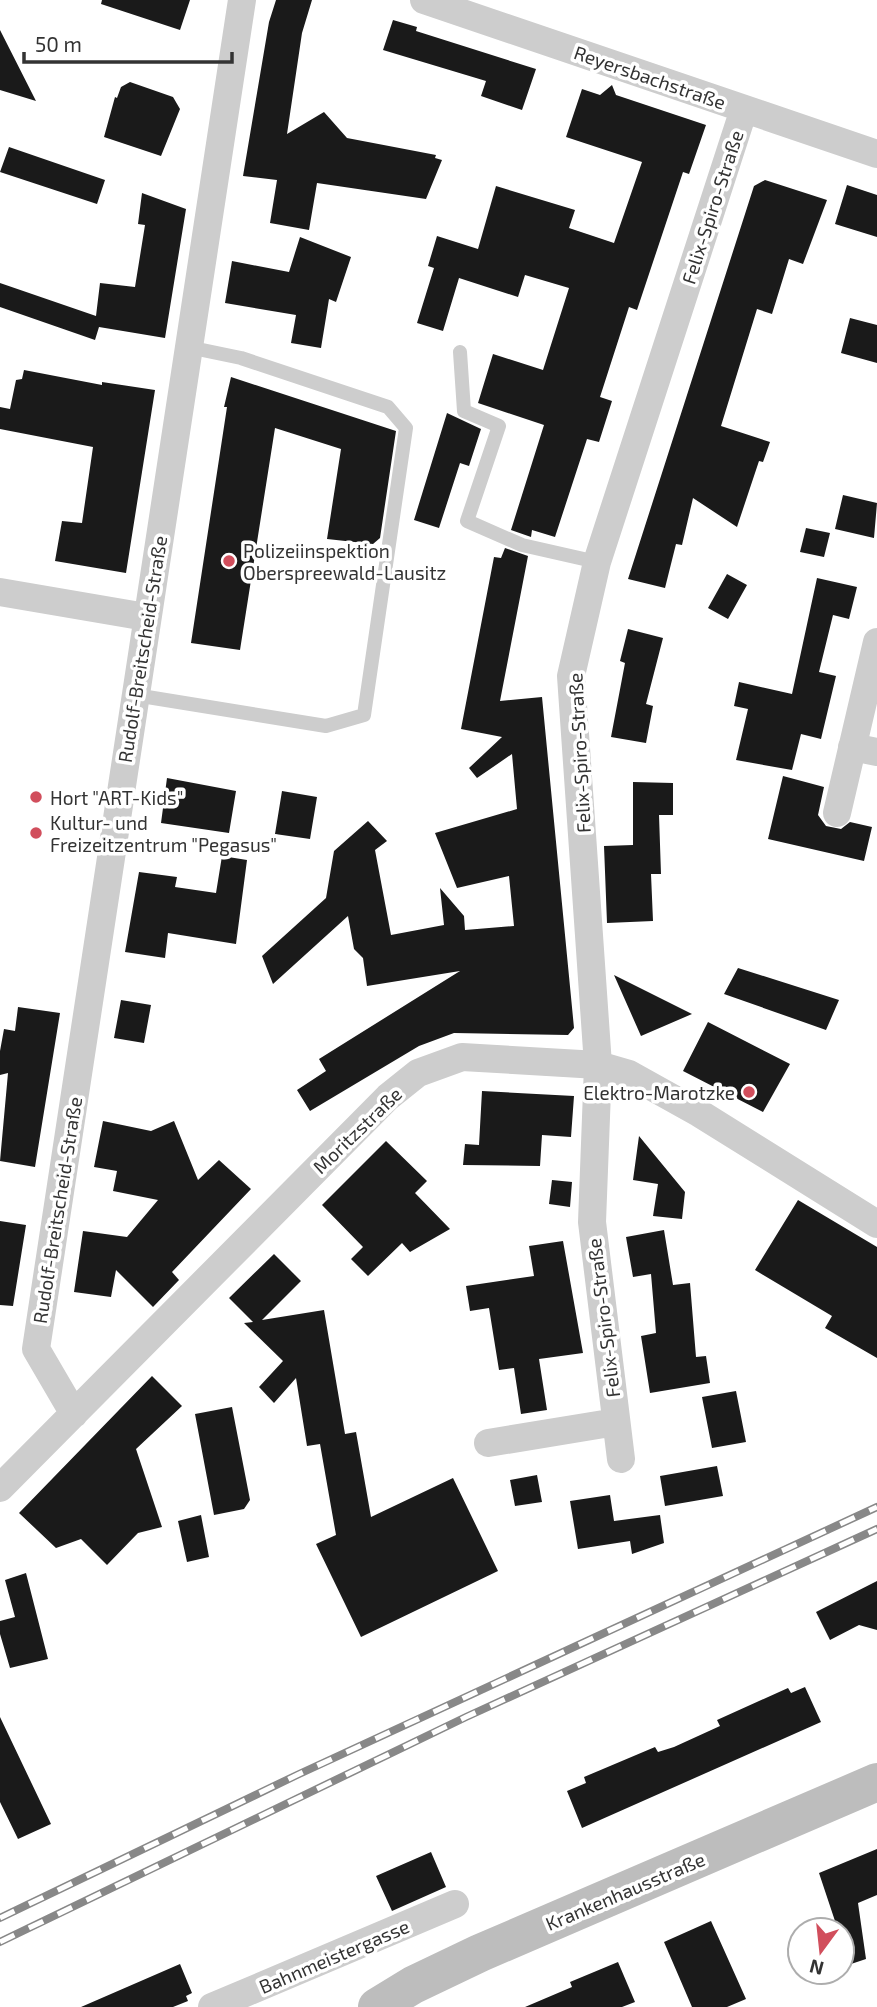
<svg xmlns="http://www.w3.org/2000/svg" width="877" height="2007" font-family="'Exo 2',sans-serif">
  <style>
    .building { fill: #1a1a1a }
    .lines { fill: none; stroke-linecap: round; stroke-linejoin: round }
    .lane { stroke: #cdcdcd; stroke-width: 14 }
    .street { stroke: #cdcdcd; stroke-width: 28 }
    .secondary { stroke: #bdbdbd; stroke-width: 38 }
    .rail-casing { stroke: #888; stroke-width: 8 }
    .rail { stroke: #fff; stroke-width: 5; stroke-dasharray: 16; stroke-linecap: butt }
    .poi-dot { fill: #d14e5c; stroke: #fff; stroke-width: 2.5 }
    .labels { text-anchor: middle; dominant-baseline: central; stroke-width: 7; stroke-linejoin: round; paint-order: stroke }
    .street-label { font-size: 19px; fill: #333; stroke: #fff }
    .poi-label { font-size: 19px; fill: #333; stroke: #fff; text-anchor: start }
  </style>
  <rect width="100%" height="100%" fill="#fff"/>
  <!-- building -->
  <path class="building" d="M102 0H190L180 30 101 4Z
    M276 0H312L302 33 287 134 324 112 347 138 436 155 435 158 442 160 426 199 317 183 309 230 270 223 277 180 243 176 269 22Z
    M393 20 417 27 416 31 536 69 522 110 481 96 486 81 383 50Z
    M0 30 36 101 0 90Z
    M130 82 173 97 180 109 161 156 104 137 115 97 117 98 121 87Z
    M612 85 616 95 706 125 689 174 683 172 637 310 629 307 600 397 612 401 599 442 587 439 555 537 532 530 531 537 511 530 544 425 478 403 493 354 543 370 569 288 525 275 518 297 459 278 443 331 417 323 434 268 428 266 437 236 478 249 496 186 575 210 569 228 614 243 642 162 566 137 582 89 600 95Z
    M9 147 105 180 97 204 0 172Z
    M765 180 827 200 803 264 789 259 772 314 757 309 721 426 770 442 763 462 759 461 737 527 693 498 682 545 676 544 665 588 628 579 754 186Z
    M847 185 877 195V237L835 224Z
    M142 193 186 209 165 338 99 327 95 340 0 307V283L96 316 100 283 135 287 145 225 138 224Z
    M300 237 351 257 336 302 329 299 321 348 291 343 296 315 225 303 232 261 289 272Z
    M850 318 877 325V363L841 353Z
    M24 370 102 385V382L155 390 126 573 55 561 62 521 82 523 93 447 0 429V407L10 409 16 380 22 379Z
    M231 377 396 431 380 538 373 544 327 539 341 449 275 428 240 650 191 643 227 407H224Z
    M447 413 481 429 469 466 460 463 439 528 414 520Z
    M843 495 877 503 874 538 835 529Z
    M806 528 830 533 824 557 800 552Z
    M505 548 528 556 500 701 542 697 574 1028 568 1035 454 1033 419 1046 310 1111 297 1090 326 1071 319 1059 460 971 367 986 363 958 354 949 348 916 273 984 262 956 326 898 334 851 368 821 387 841 375 850 391 935 444 925 440 888 464 916 465 930 514 926 509 876 457 888 435 833 517 809 512 754 477 778 469 768 502 737 461 729 494 557 501 558Z
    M727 574 747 585 728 619 708 608Z
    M817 578 857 587 849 619 833 615 819 672 836 676 821 739 801 734 792 770 736 760 748 709 734 706 739 682 792 694Z
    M628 629 663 638 646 704 653 706 646 743 611 737 625 663 620 661Z
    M783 776 824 787 818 815 826 826 841 829 850 822 872 827 864 861 768 839Z
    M167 778 236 791 229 833 161 823Z
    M633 782 673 783V815H659L661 874H651L653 921 607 923 604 846 633 845Z
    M282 791 317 797 310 839 275 834Z
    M222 856 247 860 236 944 168 933 165 958 125 952 139 872 177 877 175 887 216 893Z
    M738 968 839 1000 826 1030 724 994Z
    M614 975 692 1014 641 1036Z
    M121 1000 151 1005 144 1043 114 1038Z
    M18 1007 60 1013 35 1167 0 1161 8 1073 0 1075V1051L4 1029 15 1031Z
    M708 1022 790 1064 763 1112 683 1071Z
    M482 1091 574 1096 571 1137 542 1135 540 1166 463 1165 465 1144 479 1145Z
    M103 1121 151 1131 174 1121 198 1180 219 1160 251 1189 172 1272 179 1280 153 1307 116 1270 111 1297 74 1292 83 1231 127 1237 158 1200 113 1191 117 1171 94 1167Z
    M639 1136 685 1192 682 1219 653 1216 658 1184 633 1180Z
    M386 1141 427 1181 415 1193 450 1229 410 1252 402 1243 368 1276 351 1259 363 1247 322 1205Z
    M552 1180 572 1182 570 1207 549 1204Z
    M798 1200 877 1247V1358L825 1328 832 1316 755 1270Z
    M0 1221 26 1225 13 1306 0 1305Z
    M664 1230 673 1285 690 1283 696 1357 706 1356 710 1383 650 1393 641 1336 656 1333 651 1274 633 1277 626 1237Z
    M563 1241 583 1353 539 1359 547 1410 521 1414 514 1368 499 1370 489 1308 470 1311 466 1286 534 1276 529 1246Z
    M274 1254 301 1281 262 1320 324 1310 345 1434 356 1432 371 1517 453 1478 498 1571 361 1637 316 1544 336 1535 320 1444 307 1446 296 1378 274 1403 259 1387 283 1361 244 1323 253 1322 229 1298Z
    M152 1376 182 1406 136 1449 162 1527 138 1533 107 1565 81 1539 56 1548 19 1513Z
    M736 1391 746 1442 712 1448 702 1397Z
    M232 1407 250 1500 244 1509 214 1515 195 1414Z
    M717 1466 723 1496 665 1506 660 1476Z
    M537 1475 542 1502 515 1506 510 1480Z
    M610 1495 614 1521 660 1515 664 1543 632 1554 630 1541 578 1549 570 1501Z
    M201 1515 209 1557 187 1562 178 1521Z
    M26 1573 48 1659 10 1668 0 1634V1621L15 1617 5 1580Z
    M877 1581V1630L859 1625 830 1640 816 1612Z
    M805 1687 821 1722 582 1828 567 1791 586 1783 584 1777 655 1747 658 1752 674 1747 720 1726 717 1720 788 1688 791 1693Z
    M0 1717 51 1824 18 1839 0 1802Z
    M877 1849V1895L858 1903 866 1959 842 1967V1930H838L819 1873Z
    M431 1852 446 1887 392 1911 376 1876Z
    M711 1921 746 1999 727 2007H692L664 1942Z
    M618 1962 635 2002 622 2007H525L572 1987 570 1982Z
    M180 1964 192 1993 186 1996 188 2001 173 2007H81Z"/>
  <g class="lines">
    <!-- lane -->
    <path class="lane" d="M460 352 464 411 499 426 467 521 522 545 597 562
      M135 695 326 726 364 715 406 428 388 407 241 358 188 347"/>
    <!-- street -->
    <path class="street" d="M424 0 877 154
      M0 592 146 617
      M852 747 877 752
      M837 813 877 642
      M74 1414 36 1349 242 0
      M488 1443 616 1422
      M621 1459 592 1222 598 1065 571 676 597 562 744 109
      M0 1488 388 1097 418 1073 462 1057 598 1065 629 1074 699 1113 877 1224
      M212 2007 455 1904"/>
    <!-- secondary -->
    <path class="secondary" d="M377 2007 413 1985 480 1953 877 1782"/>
    <defs>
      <path id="rail" d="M0 1918 297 1775 877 1507
        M0 1942 466 1717 877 1529"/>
    </defs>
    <!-- rail casing -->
    <use href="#rail" class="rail-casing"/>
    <!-- rail -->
    <use href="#rail" class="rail"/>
  </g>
  <!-- markers -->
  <g class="poi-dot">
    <circle cx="229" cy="561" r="7"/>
    <circle cx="36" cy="797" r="7"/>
    <circle cx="36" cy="833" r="7"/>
    <circle cx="749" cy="1092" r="7"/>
  </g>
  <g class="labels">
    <!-- street labels -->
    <g class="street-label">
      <text transform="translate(650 77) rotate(19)">Reyersbachstraße</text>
      <text transform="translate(712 207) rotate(-72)">Felix-Spiro-Straße</text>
      <text transform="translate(142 649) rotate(-81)">Rudolf-Breitscheid-Straße</text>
      <text transform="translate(579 753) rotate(-93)">Felix-Spiro-Straße</text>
      <text transform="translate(357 1130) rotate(-44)">Moritzstraße</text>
      <text transform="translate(57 1210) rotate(-81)">Rudolf-Breitscheid-Straße</text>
      <text transform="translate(603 1318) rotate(-97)">Felix-Spiro-Straße</text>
      <text transform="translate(625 1891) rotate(-23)">Krankenhausstraße</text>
      <text transform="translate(334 1956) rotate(-23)">Bahnmeistergasse</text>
    </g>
    <!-- poi labels -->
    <g class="poi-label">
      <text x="243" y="550">Polizeiinspektion<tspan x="243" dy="22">Oberspreewald-Lausitz</tspan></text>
      <text x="50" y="797">Hort "ART-Kids"</text>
      <text x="50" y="822">Kultur- und<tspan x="50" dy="22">Freizeitzentrum "Pegasus"</tspan></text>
      <text x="735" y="1092" text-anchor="end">Elektro-Marotzke</text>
    </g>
  </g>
  <!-- north arrow -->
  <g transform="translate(821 1951) rotate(195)"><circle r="33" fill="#ffffff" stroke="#adadad" stroke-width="2"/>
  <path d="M0-5L12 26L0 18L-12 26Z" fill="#d14e5c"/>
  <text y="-10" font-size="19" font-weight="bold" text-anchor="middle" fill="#333333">N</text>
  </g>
  <!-- scale -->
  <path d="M24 52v10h208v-10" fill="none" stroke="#333333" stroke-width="3.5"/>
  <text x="35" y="52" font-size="21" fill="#333333" stroke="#ffffff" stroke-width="5" paint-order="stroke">50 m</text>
</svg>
